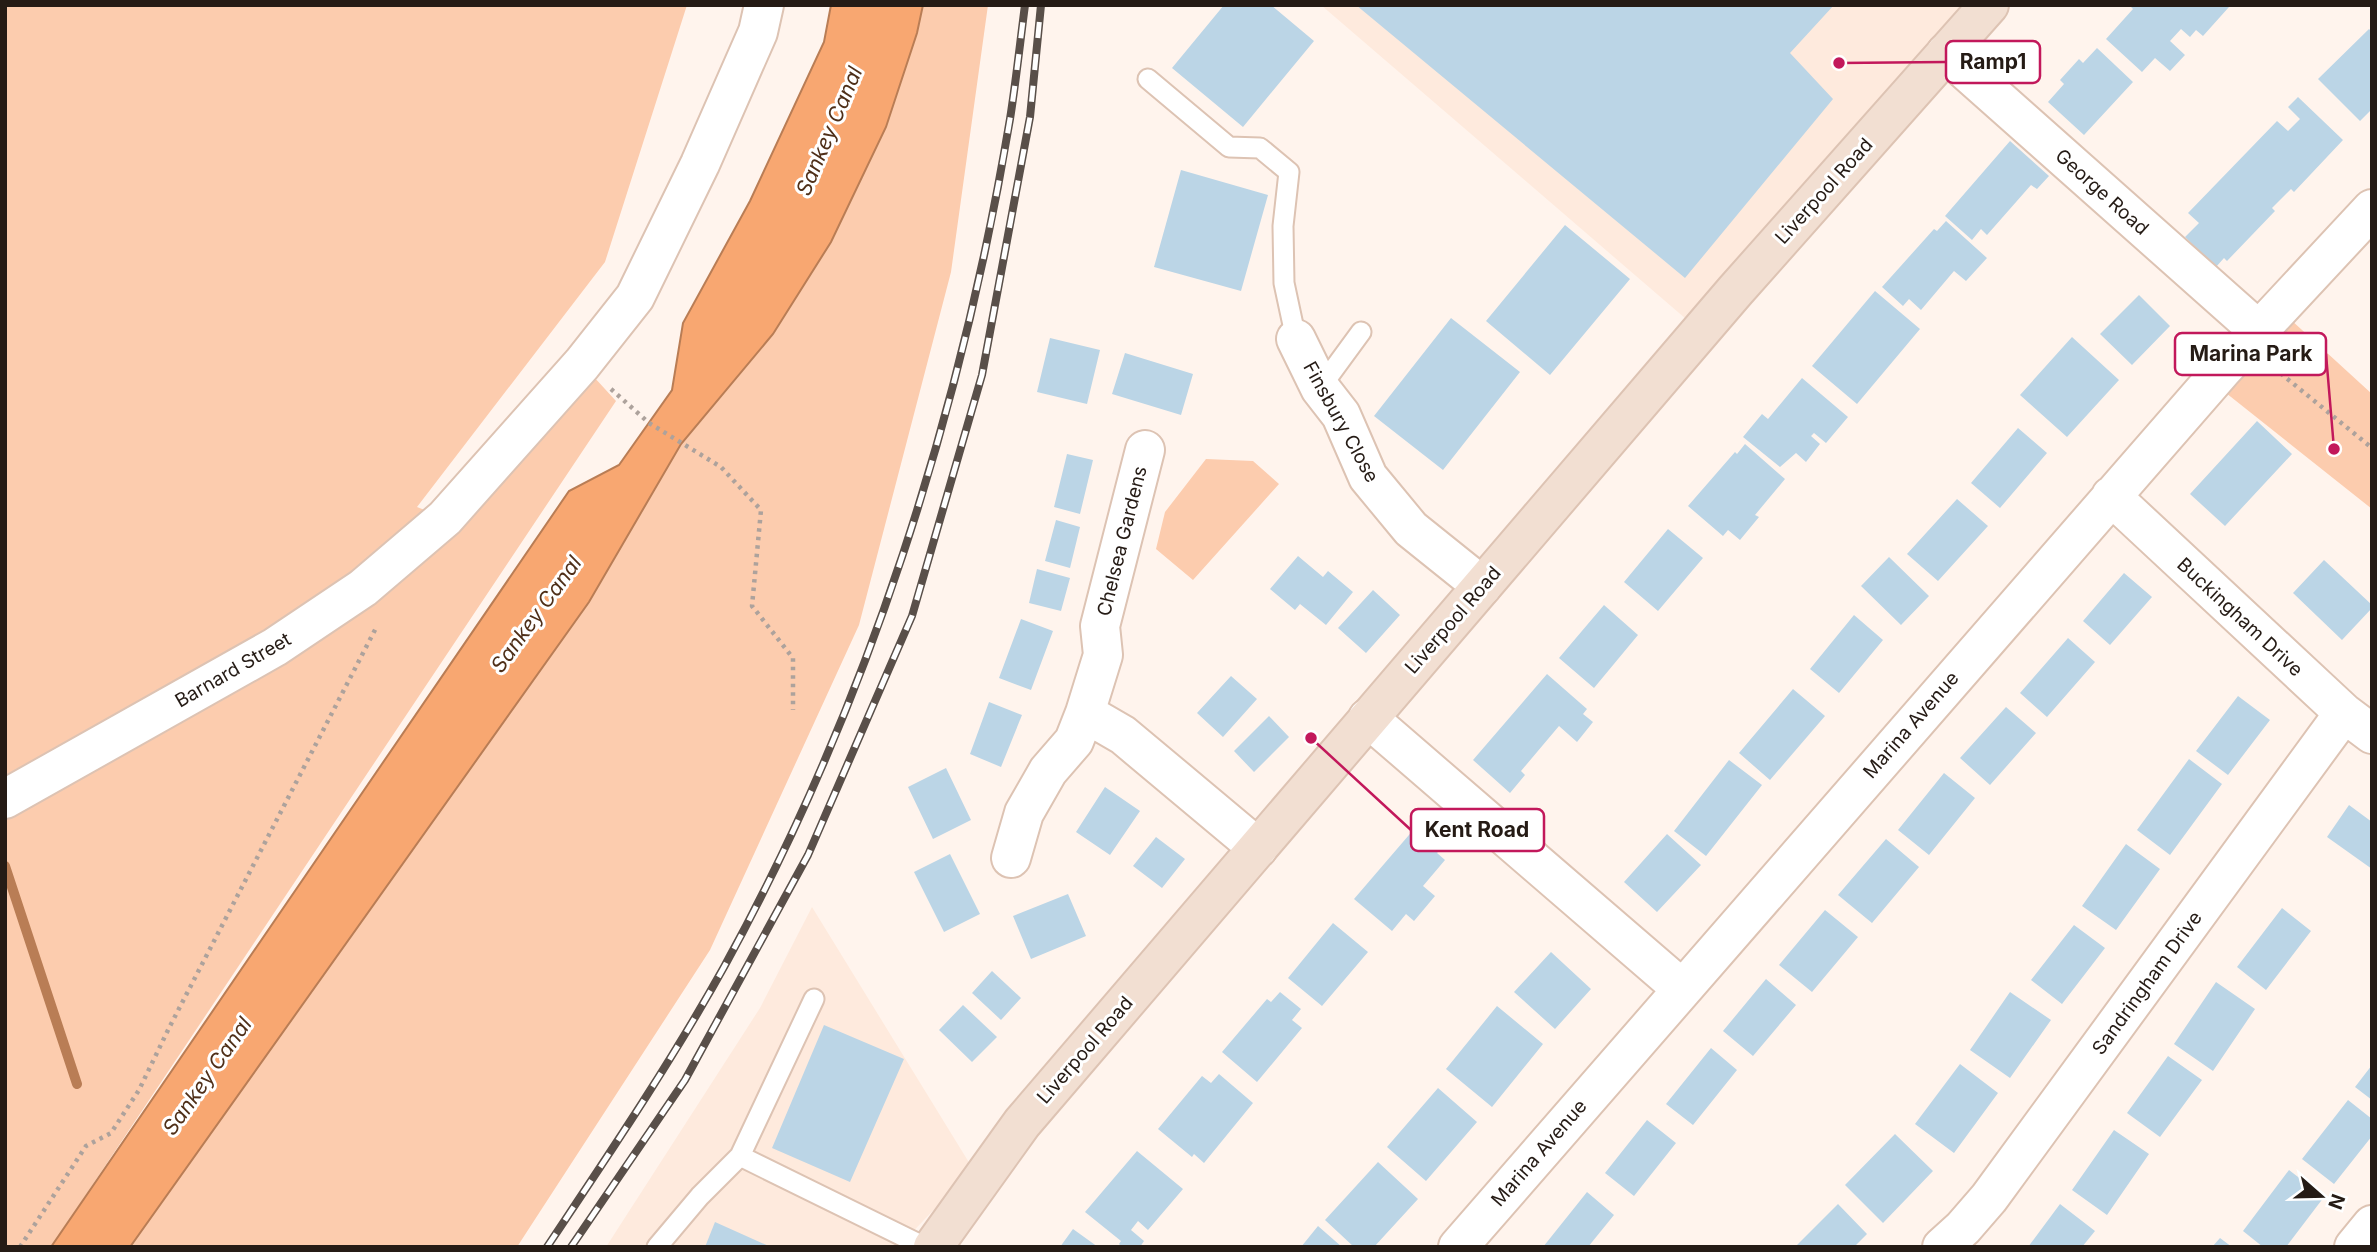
<svg xmlns="http://www.w3.org/2000/svg" width="2377" height="1252" font-family="Inter,sans-serif">
  <style>
    .built { fill: #feeadd }
    .green { fill: #fcccae }
    .water { fill: #f8a771; stroke: #b97d55; stroke-width: 2 }
    .lines { fill: none; stroke-linecap: round; stroke-linejoin: round }
    .stream { stroke: #b97d55; stroke-width: 10 }
    .building { fill: #bbd5e6 }
    .lane-casing { stroke: #ddc3b3; stroke-width: 23 }
    .street-casing { stroke: #ddc3b3; stroke-width: 42 }
    .secondary-casing { stroke: #ddc3b3; stroke-width: 42 }
    .path { stroke: #ada29c; stroke-width: 4.5; stroke-dasharray: 3.5 5; stroke-linecap: butt }
    .lane { stroke: #fff; stroke-width: 19 }
    .street { stroke: #fff; stroke-width: 38 }
    .secondary { stroke: #f2dfd2; stroke-width: 38 }
    .rail-casing { stroke: #594f49; stroke-width: 8 }
    .rail { stroke: #fff; stroke-width: 5; stroke-dasharray: 16; stroke-linecap: butt }
    .labels { text-anchor: middle; dominant-baseline: central; stroke-width: 6; stroke-linejoin: round; paint-order: stroke }
    .street-label { font-size: 19px; fill: #251b15; stroke: #fff }
    .water-label { font-size: 21px; font-style: italic; fill: #4f2f18; stroke: #fff }
    .leader { fill: none; stroke: #c2185b; stroke-width: 2.5 }
    .callout-dot { fill: #c2185b; stroke: #fff; stroke-width: 2.5 }
    .callout { fill: #fff; stroke: #c2185b; stroke-width: 2.5 }
    .callout-label { font-size: 21px; text-anchor: middle; font-weight: bold; fill: #251b15 }
  </style>
  <rect width="100%" height="100%" fill="#fff4ed"/>
  <!-- built -->
  <path class="built" d="M1321 5H1979L1693 325Z
    M812 907 973 1169 898 1247H606L760 1008Z"/>
  <!-- green -->
  <path class="green" d="M5 5H687L605 262 417 507 445 518 582 364 616 401 51 1247H5Z
    M923 5H988L951 272 859 625 710 950 517 1247H130L589 602 681 444 773 334 831 242 886 127 917 33Z
    M2290 319 2372 394V509L2226 393Z
    M1206 459 1253 461 1279 484 1193 580 1156 549 1165 512Z"/>
  <!-- water -->
  <path class="water" d="M831 5H923L917 33 886 127 831 242 773 334 681 444 589 602 130 1247H51L569 491 619 465 672 390 683 323 750 201 824 42Z"/>
  <g class="lines">
    <!-- stream -->
    <path class="stream" d="M5 866 77 1084"/>
  </g>
  <!-- building -->
  <path class="building" d="M1224 5H1271L1314 41 1243 127 1172 68Z
    M1356 5H1834L1790 53 1833 99 1685 278Z
    M2129 5H2227L2229 7 2203 36 2196 30 2190 37 2181 29 2170 41 2185 55 2170 71 2155 58 2142 72 2106 39 2133 9Z
    M2369 29 2372 32V109L2360 121 2318 79Z
    M2097 48 2133 82 2084 135 2048 102 2064 84 2060 80 2079 59 2083 63Z
    M2298 97 2343 140 2294 192 2291 189 2272 208 2275 211 2227 261 2224 258 2216 267 2185 237 2199 223 2188 213 2277 121 2288 131 2300 119 2288 107Z
    M2010 141 2049 176 2037 189 2031 185 1987 235 1981 229 1972 240 1945 216Z
    M1181 170 1268 195 1241 291 1154 267Z
    M1946 221 1987 258 1966 281 1954 271 1921 310 1909 299 1903 306 1882 287 1934 229 1937 231Z
    M1565 225 1630 279 1550 375 1486 321Z
    M1875 291 1920 329 1857 404 1812 366Z
    M2139 295 2170 326 2132 365 2100 334Z
    M1451 318 1520 372 1443 470 1374 416Z
    M2072 337 2119 380 2067 437 2020 395Z
    M1050 338 1100 350 1087 404 1037 392Z
    M1125 353 1193 374 1181 415 1112 394Z
    M1802 378 1848 417 1826 443 1814 433 1811 436 1820 444 1806 462 1796 453 1780 467 1743 437 1762 414 1768 419Z
    M2257 421 2292 454 2225 526 2190 494Z
    M2018 428 2047 453 2000 508 1971 483Z
    M1745 444 1785 479 1755 515 1759 517 1740 540 1728 530 1723 536 1688 506 1735 452 1737 454Z
    M1067 454 1093 460 1080 514 1054 507Z
    M1957 499 1988 526 1938 581 1907 554Z
    M1056 520 1080 527 1070 568 1045 561Z
    M1668 529 1703 558 1658 611 1624 582Z
    M1298 556 1323 577 1328 571 1353 592 1326 625 1300 604 1295 610 1270 589Z
    M1889 557 1929 596 1901 625 1861 586Z
    M2324 560 2372 605V608L2342 640 2293 593Z
    M1037 569 1070 578 1061 611 1029 603Z
    M2124 573 2152 597 2110 645 2083 621Z
    M1373 590 1400 615 1366 653 1338 628Z
    M1604 605 1638 635 1594 688 1559 658Z
    M1854 615 1883 640 1839 693 1810 669Z
    M1021 619 1053 631 1031 690 999 678Z
    M2068 638 2095 662 2047 717 2020 693Z
    M1547 674 1587 709 1583 714 1593 722 1577 742 1559 726 1521 771 1525 775 1510 793 1473 760Z
    M1231 676 1257 699 1223 737 1197 713Z
    M1793 689 1825 716 1770 780 1739 753Z
    M2238 696 2270 720 2228 775 2196 751Z
    M989 702 1022 715 1001 767 970 754Z
    M2006 707 2036 733 1990 785 1960 758Z
    M1269 716 1289 737 1254 772 1234 751Z
    M2189 759 2222 784 2170 855 2137 830Z
    M1729 760 1762 785 1706 856 1674 831Z
    M946 768 971 820 933 839 908 787Z
    M1944 773 1975 798 1929 855 1898 830Z
    M1105 787 1140 811 1110 855 1076 832Z
    M2349 805 2372 822V869L2327 837Z
    M1427 814 1453 836 1437 853 1445 860 1423 886 1435 896 1414 921 1406 914 1392 931 1354 899Z
    M1667 834 1701 865 1657 912 1624 882Z
    M1156 837 1185 859 1162 888 1133 866Z
    M1886 839 1919 867 1872 923 1838 895Z
    M2126 844 2160 869 2116 930 2082 906Z
    M950 854 980 914 944 932 914 872Z
    M1068 894 1086 936 1031 959 1013 916Z
    M2282 908 2311 931 2266 990 2237 967Z
    M1825 910 1858 937 1812 992 1779 965Z
    M1333 923 1368 952 1322 1006 1288 978Z
    M2074 925 2105 948 2062 1004 2031 980Z
    M1551 952 1591 989 1555 1029 1514 992Z
    M992 971 1021 998 1001 1020 972 993Z
    M1766 979 1796 1005 1753 1056 1723 1031Z
    M2216 982 2255 1009 2213 1071 2174 1044Z
    M1280 992 1301 1009 1292 1020 1302 1028 1257 1082 1222 1052 1267 999 1271 1002Z
    M2010 992 2051 1020 2010 1078 1970 1050Z
    M963 1005 997 1037 972 1062 939 1030Z
    M1497 1006 1543 1044 1492 1107 1446 1069Z
    M824 1025 904 1059 850 1182 772 1148Z
    M1711 1048 1737 1070 1693 1125 1666 1104Z
    M2168 1056 2202 1080 2160 1137 2127 1113Z
    M1960 1064 1998 1093 1954 1153 1915 1124Z
    M2372 1065V1100L2355 1087Z
    M1219 1074 1253 1103 1204 1163 1194 1154 1192 1157 1158 1129 1202 1076 1211 1083Z
    M1438 1088 1477 1122 1426 1181 1387 1147Z
    M2348 1100 2372 1119V1136L2334 1184 2302 1159Z
    M1647 1120 1676 1143 1634 1196 1605 1173Z
    M2114 1130 2149 1154 2107 1215 2072 1190Z
    M1895 1134 1933 1171 1883 1223 1845 1185Z
    M1137 1151 1183 1189 1148 1230 1138 1221 1131 1230 1144 1241 1140 1247H1122L1119 1244 1121 1241 1085 1212Z
    M1378 1162 1418 1199 1374 1247H1354L1325 1220Z
    M2289 1170 2324 1197 2286 1247H2263L2243 1231Z
    M1587 1192 1614 1215 1588 1247H1543Z
    M1838 1204 1867 1234 1854 1247H1795Z
    M2060 1204 2095 1231 2082 1247H2028Z
    M715 1222 771 1247H705Z
    M1318 1226 1342 1247H1301Z
    M1073 1229 1098 1247H1060Z
    M2220 1238 2232 1247H2212Z"/>
  <g class="lines">
    <defs>
      <path id="lane" d="M1148 79 1229 147 1260 148 1289 172 1283 226 1284 283 1296 339
        M1320 388 1361 332
        M740 1156 814 999
        M657 1247 700 1196 740 1156 925 1247"/>
      <path id="street" d="M1946 53 2258 330
        M1296 339 1320 388 1341 415 1368 477 1411 529 1482 586
        M2111 496 2344 713 2372 734
        M1085 713 1123 735 1258 848
        M1368 718 1681 988
        M5 799 275 647 363 588 445 518 582 364 635 297 700 164 758 32 764 5
        M1011 858 1024 813 1048 771 1074 741 1085 713 1103 655 1100 626 1145 450
        M1458 1247 2223 369 2372 209
        M1942 1247 1963 1228 1989 1198 2344 713
        M2354 1247 2372 1225"/>
      <path id="secondary" d="M933 1247 1022 1123 1735 291 1989 5"/>
    </defs>
    <!-- lane casing -->
    <use href="#lane" class="lane-casing"/>
    <!-- street casing -->
    <use href="#street" class="street-casing"/>
    <!-- secondary casing -->
    <use href="#secondary" class="secondary-casing"/>
    <!-- path -->
    <path class="path" d="M2274 368 2372 448
      M611 389 649 423 721 467 761 510 752 606 793 658V710
      M20 1247 86 1146 111 1133 139 1090 169 1028 377 626"/>
    <!-- lane -->
    <use href="#lane" class="lane"/>
    <!-- street -->
    <use href="#street" class="street"/>
    <!-- secondary -->
    <use href="#secondary" class="secondary"/>
    <defs>
      <path id="rail" d="M547 1247C609 1154 670 1064 724 967 868 705 961 413 1010 119 1016 81 1020 43 1025 5
        M571 1247 685 1080 808 855 912 616 982 375 1030 117 1041 5"/>
    </defs>
    <!-- rail casing -->
    <use href="#rail" class="rail-casing"/>
    <!-- rail -->
    <use href="#rail" class="rail"/>
  </g>
  <g class="labels">
    <!-- street labels -->
    <g class="street-label">
      <text transform="translate(1824 191) rotate(-48)">Liverpool Road</text>
      <text transform="translate(2102 192) rotate(42)">George Road</text>
      <text transform="translate(1341 422) rotate(61)">Finsbury Close</text>
      <text transform="translate(1122 541) rotate(-76)">Chelsea Gardens</text>
      <text transform="translate(2240 617) rotate(43)">Buckingham Drive</text>
      <text transform="translate(1453 620) rotate(-49)">Liverpool Road</text>
      <text transform="translate(233 670) rotate(-30)">Barnard Street</text>
      <text transform="translate(1911 725) rotate(-49)">Marina Avenue</text>
      <text transform="translate(2147 983) rotate(-54)">Sandringham Drive</text>
      <text transform="translate(1085 1050) rotate(-49)">Liverpool Road</text>
      <text transform="translate(1539 1153) rotate(-49)">Marina Avenue</text>
    </g>
    <!-- water labels -->
    <g class="water-label">
      <text transform="translate(829 131) rotate(-67)">Sankey Canal</text>
      <text transform="translate(536 614) rotate(-54)">Sankey Canal</text>
      <text transform="translate(207 1076) rotate(-55)">Sankey Canal</text>
    </g>
  </g>
  <!-- callouts -->
  <path class="leader" d="M1839 63L1946 62M2334 449L2326 354M1311 738L1411 830"/>
  <g class="callout-dot">
    <circle cx="1839" cy="63" r="7"/>
    <circle cx="2334" cy="449" r="7"/>
    <circle cx="1311" cy="738" r="7"/>
  </g>
  <g class="callout">
    <rect x="1946" y="41" width="94" height="42" rx="7"/>
    <rect x="2175" y="333" width="151" height="42" rx="7"/>
    <rect x="1411" y="809" width="133" height="42" rx="7"/>
  </g>
  <g class="callout-label">
    <text x="1993" y="69">Ramp1</text>
    <text x="2251" y="361">Marina Park</text>
    <text x="1477" y="837">Kent Road</text>
  </g>
  <!-- border -->
  <rect width="2377" height="1252" fill="none" stroke="#251b15" stroke-width="14"/>
  <!-- north arrow -->
  <g transform="translate(2321 1196) rotate(110)" stroke="#ffffff" stroke-width="5" paint-order="stroke">
  <path d="M0-5L12 26L0 18L-12 26Z" fill="#251b15"/>
  <text y="-10" font-size="19" font-weight="bold" text-anchor="middle" fill="#251b15">N</text>
  </g>
</svg>
